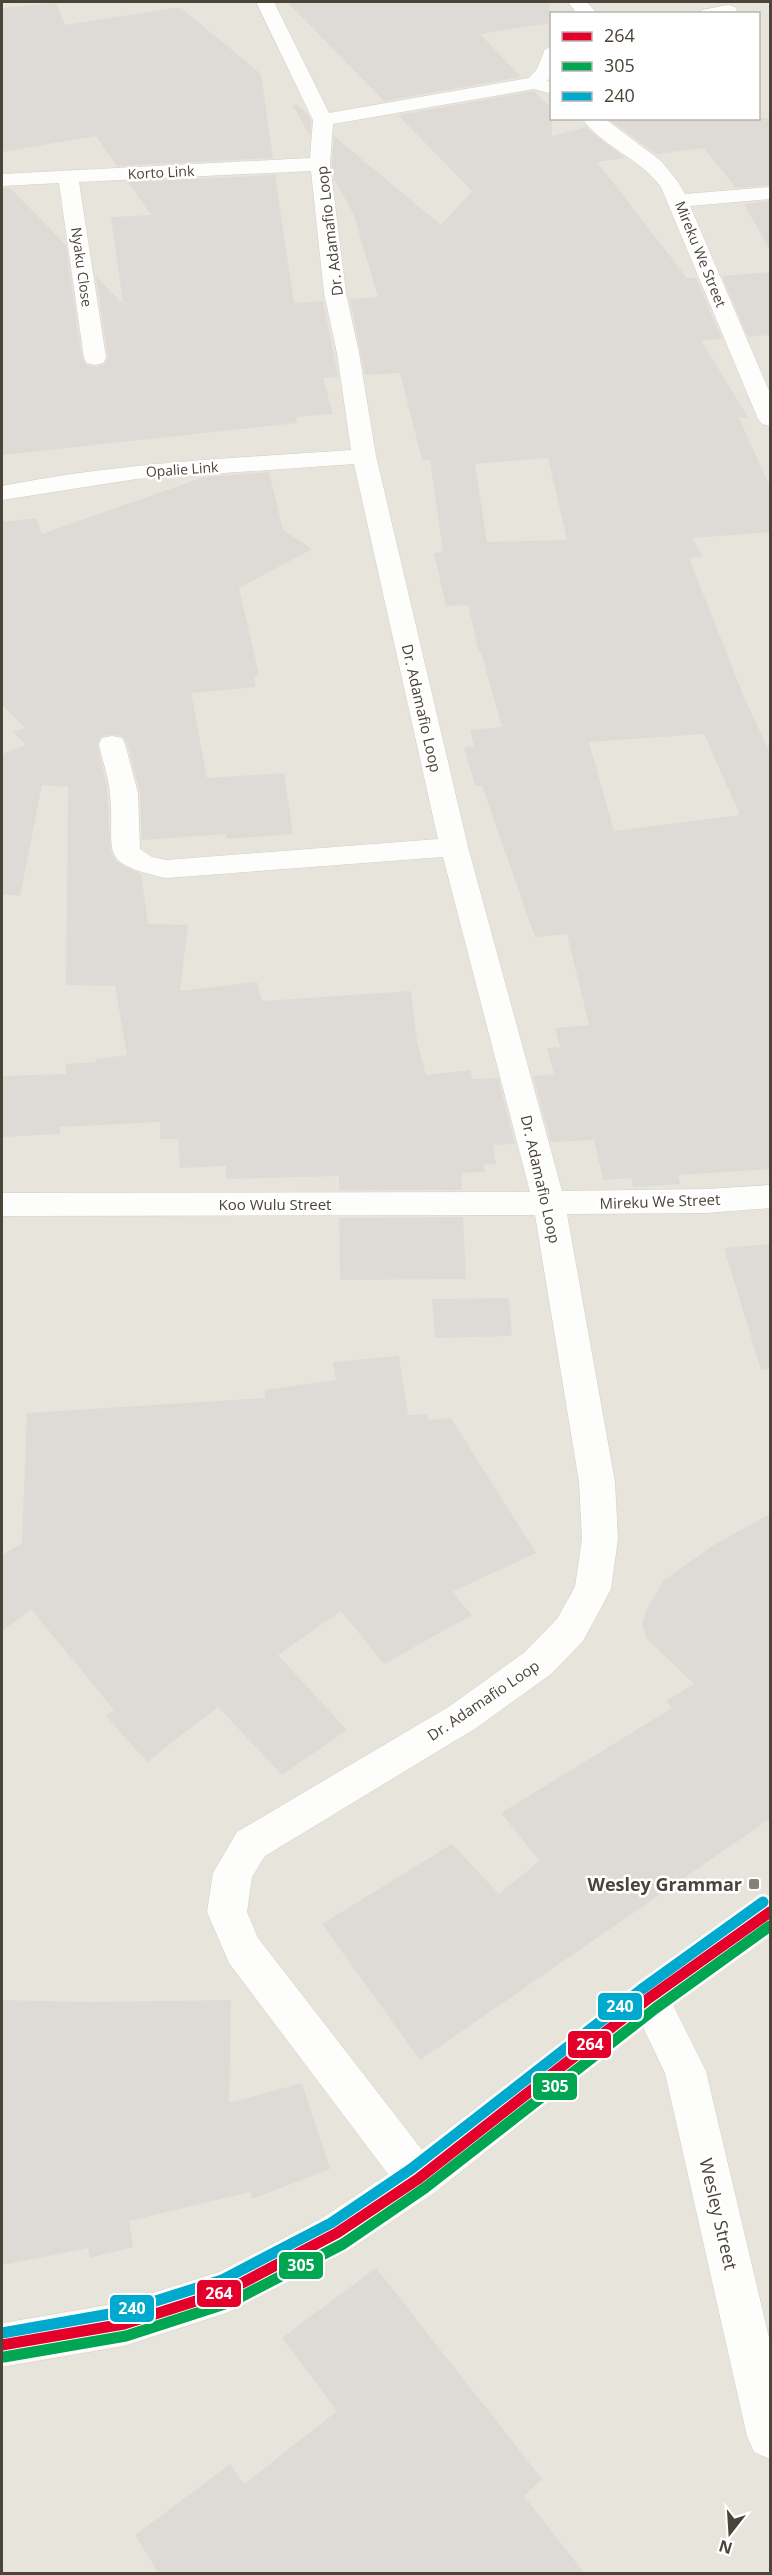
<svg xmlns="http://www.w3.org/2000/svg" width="772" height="2575" font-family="'Open Sans',sans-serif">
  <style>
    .residential { fill: #e7e4dc; fill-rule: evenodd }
    .building { fill: #dedbd6; fill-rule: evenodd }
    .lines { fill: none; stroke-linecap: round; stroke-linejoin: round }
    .minor-casing { stroke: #d2d0cb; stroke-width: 1 }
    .secondary-casing { stroke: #d3cfc5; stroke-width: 1 }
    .minor { fill: #fdfdfc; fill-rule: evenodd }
    .secondary { fill: #f7f6f1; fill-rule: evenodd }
    .bus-1-casing { stroke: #fff; stroke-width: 16 }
    .bus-2-casing { stroke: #fff; stroke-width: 16 }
    .bus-3-casing { stroke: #fff; stroke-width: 16 }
    .bus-1 { stroke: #e4002b; stroke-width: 11 }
    .bus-2 { stroke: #00a651; stroke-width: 11 }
    .bus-3 { stroke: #00a9ce; stroke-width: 11 }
    .poi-dot { fill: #868178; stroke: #fff; stroke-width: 2 }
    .labels { text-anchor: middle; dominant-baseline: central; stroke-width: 5; stroke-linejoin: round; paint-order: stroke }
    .far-street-label { font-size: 14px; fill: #4b4439; stroke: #fff }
    .street-label { font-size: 15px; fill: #4b4439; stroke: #fff }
    .near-poi-label { font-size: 18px; font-weight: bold; fill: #4b4439; stroke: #fff; text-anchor: end }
    .near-street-label { font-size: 18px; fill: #4b4439; stroke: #fff }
    .line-badge { stroke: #fff; stroke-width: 2 }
    .badge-label { font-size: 16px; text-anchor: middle; font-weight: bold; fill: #fff }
  </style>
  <rect width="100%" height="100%" fill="#f4f2ee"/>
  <!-- residential -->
  <path class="residential" d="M2 2H770V2573H2ZM552 14H758V118H552Z"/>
  <!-- building -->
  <path class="building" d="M287 2H549L550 23 480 34 521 77 384 101Z
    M56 3 65 25 180 7 261 74 273 158 117 166 96 136 2 152V8Z
    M534 91 552 109V136L586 127 625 158 597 162 687 278H696L722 339 701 340 748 417 739 418 771 489V532L693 538 702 557 689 558 744 697 771 755V1169L678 1175 680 1184 633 1187 631 1178 603 1180 594 1140 551 1142 533 1076 554 1074 547 1048 560 1047 555 1028 589 1025 567 934 535 937 482 786H475L464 747 474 746 470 730 502 727 481 653H479L468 605 446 606 434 553 443 552 430 460H422L400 373 365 375 350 299 378 297 353 213 334 179 332 164 334 136 441 225 472 191 398 115ZM548 458 567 540 487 542 475 464ZM704 734 740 815 614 831 589 742Z
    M296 104 307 113 311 120 310 136 293 106Z
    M616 118H771V185L736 188 704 148 656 154 610 120Z
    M275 175 294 303 323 301 338 377 323 378 333 414 296 417 297 423 2 455V188H10L66 245 82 358 86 365 96 367 105 364 108 358 96 276 123 304 111 217 151 215 128 182Z
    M771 201V252L744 204Z
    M771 272V335L748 337 722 276Z
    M269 472 283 530 312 549 239 588 259 675 254 676 256 687 191 693 207 778 284 773 293 834 226 839V834L142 840 140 792 127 743 122 736 112 734 102 736 97 744 107 788 111 852 117 862 141 874 148 924 188 925 180 991 257 982 262 1001 411 991 417 1042 426 1075 470 1070 473 1079 498 1078 515 1144 493 1145 496 1164 484 1165 485 1172 461 1173 462 1190H339V1176L226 1179V1166L180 1168 178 1139H160V1122L60 1127V1134L2 1137V1076L66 1074V1064L96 1062 95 1059 127 1055 115 986 66 985 68 787 42 785 20 896 2 894V754L26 745 13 732 25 728 2 705V522L36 518 42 534 204 477Z
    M463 1217 466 1279 340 1280 339 1218Z
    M771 1244V1368L761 1370 724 1248Z
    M509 1298 512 1336 435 1338 432 1299Z
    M399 1356 408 1415 427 1414 428 1420 451 1418 536 1553 452 1592 472 1615 384 1664 341 1611 278 1655 347 1730 282 1775 218 1707 147 1762 106 1716 114 1710 31 1609 2 1631V1555L22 1543 27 1413 265 1398V1390L336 1380 333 1362Z
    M771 1513V1818L420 2060 322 1924 452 1844 499 1894 539 1861 501 1813 672 1708 666 1701 694 1684 646 1638 642 1625 647 1609 664 1580 714 1545Z
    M2 2000 88 2002 231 2000 229 2103 302 2083 330 2169 252 2199 250 2192 129 2221 133 2247 90 2258 88 2248 2 2265Z
    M376 2268 542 2479 524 2496 585 2574H159L135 2535 230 2464 244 2484 337 2411 282 2338Z"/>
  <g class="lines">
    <defs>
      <path id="minor" d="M256 2H274L329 113 529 78 537 69 545 49 552 47V76L547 81 552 82V94L534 89 333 124 330 164 346 293 359 353 376 456 468 847 562 1191 706 1189 770 1185V1208L706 1213 567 1214 615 1482 618 1539 611 1589 583 1641 551 1674 476 1728 265 1856 252 1877 247 1912 258 1938 433 2164 440 2179 433 2194 418 2200 403 2194 229 1963 207 1912 213 1873 237 1832 450 1706 525 1652 557 1619 575 1587 582 1539 579 1482 535 1215 2 1216V1193L530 1192 443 857 166 878C94 862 116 852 110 794 109 777 102 760 99 744L102 738 112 736 122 738 125 744 138 793 140 849 152 857 166 860 438 839 354 464 136 479 2 500V486C117 463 234 458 351 450L337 353 324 293 311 171 79 182 106 358 103 363 95 365 87 363 84 358 59 183 2 186V174L310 158 313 120Z
        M568 2H587L597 14H577Z
        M728 5 735 7 737 11 736 14H700L702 10Z
        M582 118H604L661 161 678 182 685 194 770 187V199L690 206 770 393V426L762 424 758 419 661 187C640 158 602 147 582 118Z
        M649 1979 663 1985 706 2071 770 2342V2459L754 2452 747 2436 665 2073 629 1998 635 1985Z"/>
      <path id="secondary" d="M770 1894V1935L663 2011 433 2194 352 2248 227 2313 124 2346 2 2367V2323L124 2302 219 2272 322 2218 403 2164 635 1985 756 1899Z"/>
    </defs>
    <!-- minor casing -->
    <use href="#minor" class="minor-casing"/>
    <!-- secondary casing -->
    <use href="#secondary" class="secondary-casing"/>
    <!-- minor -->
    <use href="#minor" class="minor"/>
    <!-- secondary -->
    <use href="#secondary" class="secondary"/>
    <defs>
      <path id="bus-1" d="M2 2345 124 2324 227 2291 337 2233 418 2179 649 1998 770 1912"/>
      <path id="bus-2" d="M4 2357 126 2336 231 2302 343 2244 425 2188 656 2008 770 1926"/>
      <path id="bus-3" d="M2 2333 121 2312 222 2280 331 2223 411 2169 642 1989 763 1902"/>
    </defs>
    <!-- bus-1 casing -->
    <use href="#bus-1" class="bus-1-casing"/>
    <!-- bus-2 casing -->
    <use href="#bus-2" class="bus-2-casing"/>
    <!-- bus-3 casing -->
    <use href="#bus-3" class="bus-3-casing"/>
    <!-- bus-1 -->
    <use href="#bus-1" class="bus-1"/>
    <!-- bus-2 -->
    <use href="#bus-2" class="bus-2"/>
    <!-- bus-3 -->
    <use href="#bus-3" class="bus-3"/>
  </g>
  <!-- markers -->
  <rect class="poi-dot" x="748" y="1878" width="12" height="12" rx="3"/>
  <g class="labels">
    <!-- far-street labels -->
    <g class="far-street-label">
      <text transform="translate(161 172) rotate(-3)">Korto Link</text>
      <text transform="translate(701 254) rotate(68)">Mireku We Street</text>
      <text transform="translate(82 267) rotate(82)">Nyaku Close</text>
      <text transform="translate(182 469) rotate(-4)">Opalie Link</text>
    </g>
    <!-- street labels -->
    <g class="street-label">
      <text transform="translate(329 231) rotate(-97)">Dr. Adamafio Loop</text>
      <text transform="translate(422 708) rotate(77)">Dr. Adamafio Loop</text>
      <text transform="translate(541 1179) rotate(77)">Dr. Adamafio Loop</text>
      <text transform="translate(660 1201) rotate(-2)">Mireku We Street</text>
      <text x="275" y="1204">Koo Wulu Street</text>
      <text transform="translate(483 1700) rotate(-34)">Dr. Adamafio Loop</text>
    </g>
    <!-- near-poi labels -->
    <g class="near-poi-label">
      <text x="742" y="1884">Wesley Grammar</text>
    </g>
    <!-- near-street labels -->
    <g class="near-street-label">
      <text transform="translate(719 2214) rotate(77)">Wesley Street</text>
    </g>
  </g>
  <g class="line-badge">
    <rect x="597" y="1992" width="46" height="29" rx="6" fill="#00a9ce"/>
    <rect x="567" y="2030" width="45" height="29" rx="6" fill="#e4002b"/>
    <rect x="532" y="2072" width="46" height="29" rx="6" fill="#00a651"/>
    <rect x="278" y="2251" width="46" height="29" rx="6" fill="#00a651"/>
    <rect x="196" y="2279" width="46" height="29" rx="6" fill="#e4002b"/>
    <rect x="109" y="2294" width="46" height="29" rx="6" fill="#00a9ce"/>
  </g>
  <g class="badge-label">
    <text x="620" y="2012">240</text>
    <text x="590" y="2050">264</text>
    <text x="555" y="2092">305</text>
    <text x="301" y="2271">305</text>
    <text x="219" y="2299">264</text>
    <text x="132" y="2314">240</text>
  </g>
  <!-- border -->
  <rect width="772" height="2575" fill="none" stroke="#4b4439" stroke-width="6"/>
  <!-- legend -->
  <rect x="550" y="12" width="210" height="108" fill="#ffffff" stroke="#b7b4b0" stroke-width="1.5"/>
  <rect x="562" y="32" width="30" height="9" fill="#e4002b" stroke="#b7b4b0" stroke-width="1.5"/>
  <text x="604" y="42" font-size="18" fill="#4b4439">264</text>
  <rect x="562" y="62" width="30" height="9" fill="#00a651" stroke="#b7b4b0" stroke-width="1.5"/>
  <text x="604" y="72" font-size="18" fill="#4b4439">305</text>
  <rect x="562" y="92" width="30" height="9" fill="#00a9ce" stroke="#b7b4b0" stroke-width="1.5"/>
  <text x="604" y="102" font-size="18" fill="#4b4439">240</text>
  <!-- north arrow -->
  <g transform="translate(730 2533) rotate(197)" stroke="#ffffff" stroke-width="4.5" paint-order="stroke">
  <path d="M0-4.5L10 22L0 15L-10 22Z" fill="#4b4439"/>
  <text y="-9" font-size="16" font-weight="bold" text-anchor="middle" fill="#4b4439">N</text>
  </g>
</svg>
